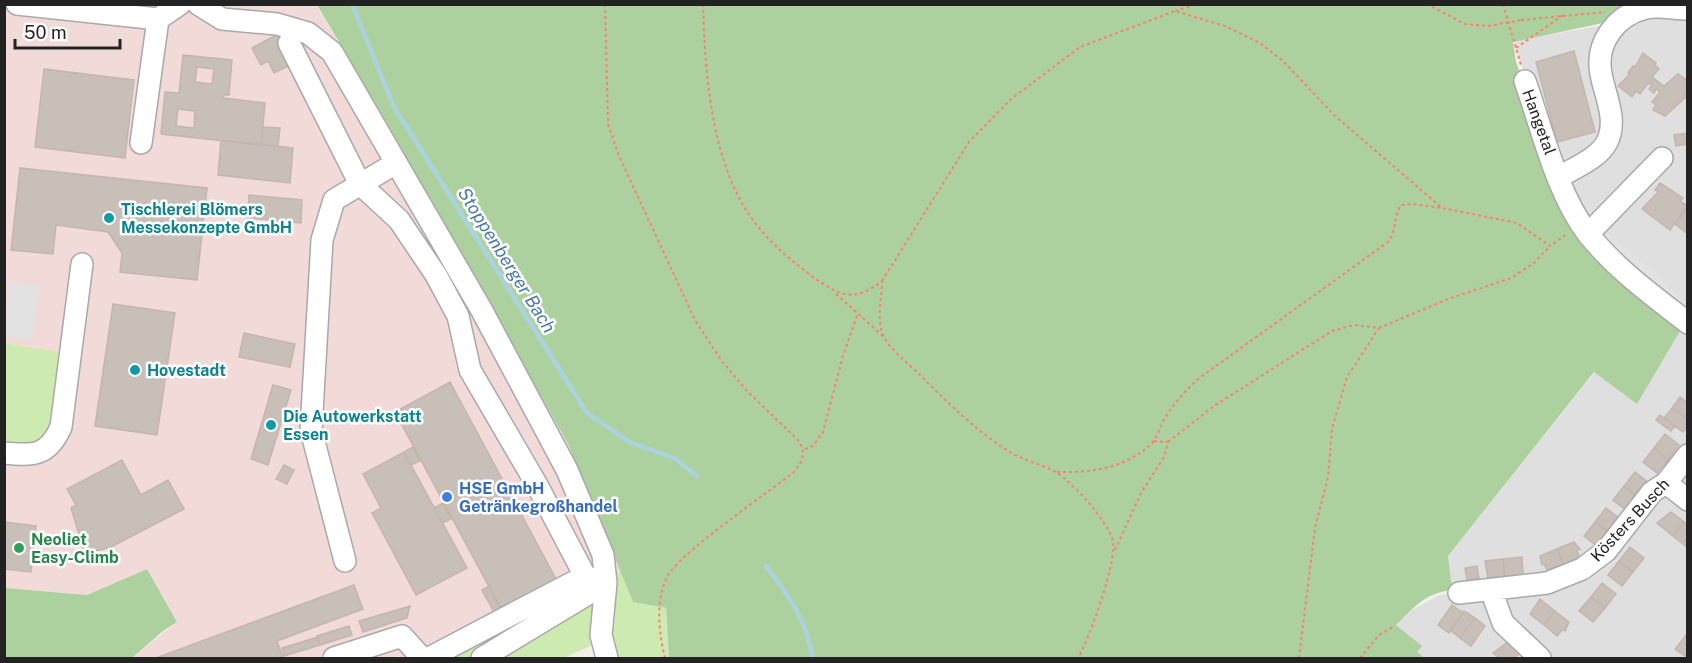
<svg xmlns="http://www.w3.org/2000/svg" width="1692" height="663" font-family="'Public Sans',sans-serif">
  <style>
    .residential { fill: #e0dfdf }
    .commercial { fill: #f2dad9 }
    .grass { fill: #cdebb0 }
    .forest { fill: #add19e }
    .parking { fill: #e2e2e2 }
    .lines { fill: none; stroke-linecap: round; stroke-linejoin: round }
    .stream { stroke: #aad3df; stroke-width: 4.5 }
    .building { fill: #c7bfb8; stroke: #c4b6ab; stroke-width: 1.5; fill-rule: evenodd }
    .minor-casing { stroke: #a9a9a9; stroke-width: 24 }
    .path { stroke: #fa8072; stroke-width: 2; stroke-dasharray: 3 3; stroke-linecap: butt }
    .minor { stroke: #fff; stroke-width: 21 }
    .path-bridge { stroke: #fa8072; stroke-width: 2; stroke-dasharray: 3 3; stroke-linecap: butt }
    .culture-dot { fill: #0f9aa8; stroke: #fff; stroke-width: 2 }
    .shop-dot { fill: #3f7fe0; stroke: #fff; stroke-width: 2 }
    .leisure-dot { fill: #2e9e5b; stroke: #fff; stroke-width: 2 }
    .labels { text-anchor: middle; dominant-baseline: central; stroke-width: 5; stroke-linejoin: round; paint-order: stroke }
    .street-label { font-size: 16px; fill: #222; stroke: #fff }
    .culture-label { font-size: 16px; font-weight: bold; fill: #0d838f; stroke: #fff; text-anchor: start }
    .shop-label { font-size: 16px; font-weight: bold; fill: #366cbe; stroke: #fff; text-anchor: start }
    .leisure-label { font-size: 16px; font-weight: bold; fill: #27864d; stroke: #fff; text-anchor: start }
    .water-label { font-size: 18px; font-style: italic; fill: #4a7aab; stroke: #fff }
  </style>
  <rect width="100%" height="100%" fill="#f2efe9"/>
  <!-- residential -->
  <path class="residential" d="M1687 10V319L1593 234 1527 81 1514 41Z
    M1687 319V658H1425L1417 652 1421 646 1396 625 1412 610 1438 596 1451 593 1448 556 1595 372 1684 324Z"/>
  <!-- commercial -->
  <path class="commercial" d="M5 5H316L383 116 568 444 621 571 447 658H400L399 656 389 658H132L177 622 147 569 87 595 5 588V441L24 444 61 352 5 343Z"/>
  <!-- grass -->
  <path class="grass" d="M5 343 61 352C59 373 60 426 42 438 31 445 17 443 5 441Z
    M621 571 633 602 666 608 669 658H600L597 643 564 658H447Z"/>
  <!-- forest -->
  <path class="forest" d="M317 5H1687L1513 42 1516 62 1557 176 1577 223 1684 324 1637 404 1594 372 1448 556 1452 590C1423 594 1416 606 1396 625L1422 646 1417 652 1425 658H669L666 608 633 602 568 444 383 116Z
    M147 569 177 622 163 631 132 658H5V588L87 595Z"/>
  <!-- parking -->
  <path class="parking" d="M1608 233 1687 302V313L1602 240Z
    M9 281 40 286 33 340 5 337Z"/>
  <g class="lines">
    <!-- stream -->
    <path class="stream" d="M352 4 394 107 587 413 629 442 674 458 697 476
      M766 566C789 596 806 620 813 658"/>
  </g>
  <!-- building -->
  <path class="building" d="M278 34 294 63 274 73 268 61 261 65 252 48Z
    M1574 51 1595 132 1557 142 1536 62Z
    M1643 53 1656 63 1655 65 1659 69 1652 77 1664 86 1678 74 1688 81V90L1684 94 1687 96 1665 116 1653 110 1656 105 1652 102 1660 92 1656 89 1654 93 1649 89 1652 85 1648 83 1640 94 1636 91 1632 97 1618 86 1630 74 1628 73 1633 66 1635 67Z
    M183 55 232 60 229 95H224L223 98 265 103 261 145 161 134 165 92 179 93ZM197 67 214 69 212 84 195 82ZM178 109 195 111 194 128 176 126Z
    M44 69 134 80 125 158 35 147Z
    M263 127 280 128 278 146 261 145Z
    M1688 133V144L1676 146 1674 135Z
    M221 140 293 148 290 183 218 175Z
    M20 168 207 188 197 280 120 272 122 253 108 232 56 225 53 254 11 250Z
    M1660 183 1683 198 1680 201 1688 206 1670 230 1642 209 1658 192 1655 190Z
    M249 195 302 200 301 223 248 218Z
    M1688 207V234L1675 224Z
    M113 304 175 313 157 435 95 426Z
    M244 333 295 344 290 367 239 357Z
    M450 382 556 579 501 609 395 412Z
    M273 385 291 390 268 465 251 459Z
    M1680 397 1688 403V419L1672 408Z
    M1672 408 1688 419V426L1683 432 1664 418Z
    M1660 415 1675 426 1671 431 1656 420Z
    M1665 434 1679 445 1668 460 1654 448Z
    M413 447 420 461 411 465 404 452Z
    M1654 448 1668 460 1657 473 1643 462Z
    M404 452 467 568 416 595 372 513 381 508 363 474Z
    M122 460 141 495 168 480 184 509 111 547 85 554 71 508 76 505 67 489Z
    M284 465 294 470 287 484 276 479Z
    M1635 472 1649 483 1638 497 1624 486Z
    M1624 486 1638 497 1627 511 1613 500Z
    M443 503 451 519 443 523 434 508Z
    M1606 508 1620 519 1609 533 1595 522Z
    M1671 512 1684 522 1673 536 1657 523Z
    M4 522 36 526 31 572 4 569Z
    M1595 522 1609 533 1598 547 1584 536Z
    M1684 522 1688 525V548L1673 536Z
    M1574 542 1580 549 1577 551 1580 558 1564 565 1557 549Z
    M1630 547 1644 558 1633 572 1619 561Z
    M1557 549 1564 565 1548 572 1544 564 1542 565 1540 556Z
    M1522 557 1523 575 1505 577 1503 559Z
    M1503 559 1505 577 1488 579 1485 561Z
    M1619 561 1633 572 1622 586 1608 575Z
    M1477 566 1479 578 1467 580 1465 568Z
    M1602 583 1616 594 1605 608 1591 597Z
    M354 585 363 609 277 641 283 658H156Z
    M489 586 501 609 494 612 482 590Z
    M1591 597 1605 608 1593 622 1579 611Z
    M1540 599 1555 611 1544 625 1530 614Z
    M1452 605 1463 613 1449 633 1438 625Z
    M410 606 407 618 363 632 359 621Z
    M1464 611 1475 618 1460 638 1450 630Z
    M1555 611 1569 622 1565 631 1563 629 1557 636 1544 625Z
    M1475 618 1485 626 1471 646 1460 638Z
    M349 626 352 635 320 645 317 636Z
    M1688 633V653L1685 656 1675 649Z
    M318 637 320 645 284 656 282 648Z
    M1508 642 1520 653 1514 658H1499L1493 653Z"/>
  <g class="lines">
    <defs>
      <path id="minor" d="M17 4 158 19 180 4
        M198 4 222 19 277 24 308 33 332 52 481 309 567 470 603 555 606 583 601 635 607 658
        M289 43 360 184 399 220 436 275 458 316 470 370 537 485 585 576 606 583
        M1525 81C1542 129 1557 194 1588 234 1616 269 1653 296 1688 323
        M141 143 158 19
        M1559 177C1574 168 1599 158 1607 142 1618 120 1605 96 1601 74 1595 43 1616 15 1646 8 1658 5 1674 9 1688 9
        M1588 234 1662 158
        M4 453C34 456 48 456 61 427L82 264
        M1666 483 1688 500
        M345 561 311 430 322 240 334 200 396 163
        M1491 590 1503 623 1540 658
        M1459 593 1547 583 1582 569 1606 551 1652 492 1666 483 1688 455
        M334 658 402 636 422 658
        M429 658 585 576
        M482 658 606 583"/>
    </defs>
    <!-- minor casing -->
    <use href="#minor" class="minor-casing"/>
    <!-- path -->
    <path class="path" d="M605 4 608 124 619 156 695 320 721 360 748 392 798 440C807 454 803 460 794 472 769 492 678 554 667 577 655 602 659 634 665 658
      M703 4C705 74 711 167 756 224 772 245 792 261 813 277 840 296 854 303 882 281 882 299 876 317 883 335 889 349 909 364 920 375 948 403 976 431 1010 452 1024 461 1042 464 1056 472 1072 482 1110 523 1113 542 1117 562 1089 639 1078 658
      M1427 4 1465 24 1488 26
      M1503 4 1521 65
      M1175 11 1197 4
      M1521 20 1605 12
      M1516 48 1563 15
      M882 281 969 142 1011 99 1080 47 1175 11 1225 26 1260 43 1283 61 1334 115 1442 208 1517 223 1550 246 1567 234
      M836 294 883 336
      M1168 442 1214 406 1332 331 1354 325 1379 328 1448 299 1511 278 1534 263 1550 246
      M805 449 813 446 823 432 843 356 858 313
      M1057 472C1091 473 1127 468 1152 443 1157 437 1161 425 1165 418 1174 403 1185 391 1198 379L1388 242C1397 230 1393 217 1401 205L1413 204 1442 208
      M1115 550 1141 493 1164 457 1168 442 1154 441
      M1299 658 1315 528 1328 477 1332 429 1347 377 1379 328
      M1360 658 1379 635 1393 627"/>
    <!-- minor -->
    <use href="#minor" class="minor"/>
    <!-- path-bridge -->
    <path class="path-bridge" d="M1488 26 1521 20"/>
  </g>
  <!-- markers -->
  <g class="culture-dot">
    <circle cx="109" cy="218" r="6"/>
    <circle cx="135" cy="370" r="6"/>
    <circle cx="271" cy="425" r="6"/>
  </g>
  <circle class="shop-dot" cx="447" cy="497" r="6"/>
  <circle class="leisure-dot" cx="19" cy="548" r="6"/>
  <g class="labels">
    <!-- street labels -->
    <g class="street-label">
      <text transform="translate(1539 122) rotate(70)">Hangetal</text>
      <text transform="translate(1630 520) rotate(-47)">Kösters Busch</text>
    </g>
    <!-- culture labels -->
    <g class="culture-label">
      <text x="121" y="209">Tischlerei Blömers<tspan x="121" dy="18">Messekonzepte GmbH</tspan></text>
      <text x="147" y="370">Hovestadt</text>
      <text x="283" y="416">Die Autowerkstatt<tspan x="283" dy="18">Essen</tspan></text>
    </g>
    <!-- shop labels -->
    <g class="shop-label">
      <text x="459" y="488">HSE GmbH<tspan x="459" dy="18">Getränkegroßhandel</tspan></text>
    </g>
    <!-- leisure labels -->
    <g class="leisure-label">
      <text x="31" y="539">Neoliet<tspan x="31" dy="18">Easy-Climb</tspan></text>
    </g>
    <!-- water labels -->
    <g class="water-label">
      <text transform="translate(507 260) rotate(58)">Stoppenberger Bach</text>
    </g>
  </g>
  <!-- border -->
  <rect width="1692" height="663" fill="none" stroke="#222222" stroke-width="12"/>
  <!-- scale -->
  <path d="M15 39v9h105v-9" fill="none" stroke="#222222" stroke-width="3"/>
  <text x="24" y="39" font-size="18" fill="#222222" stroke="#ffffff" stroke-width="4.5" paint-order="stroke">50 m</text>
</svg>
